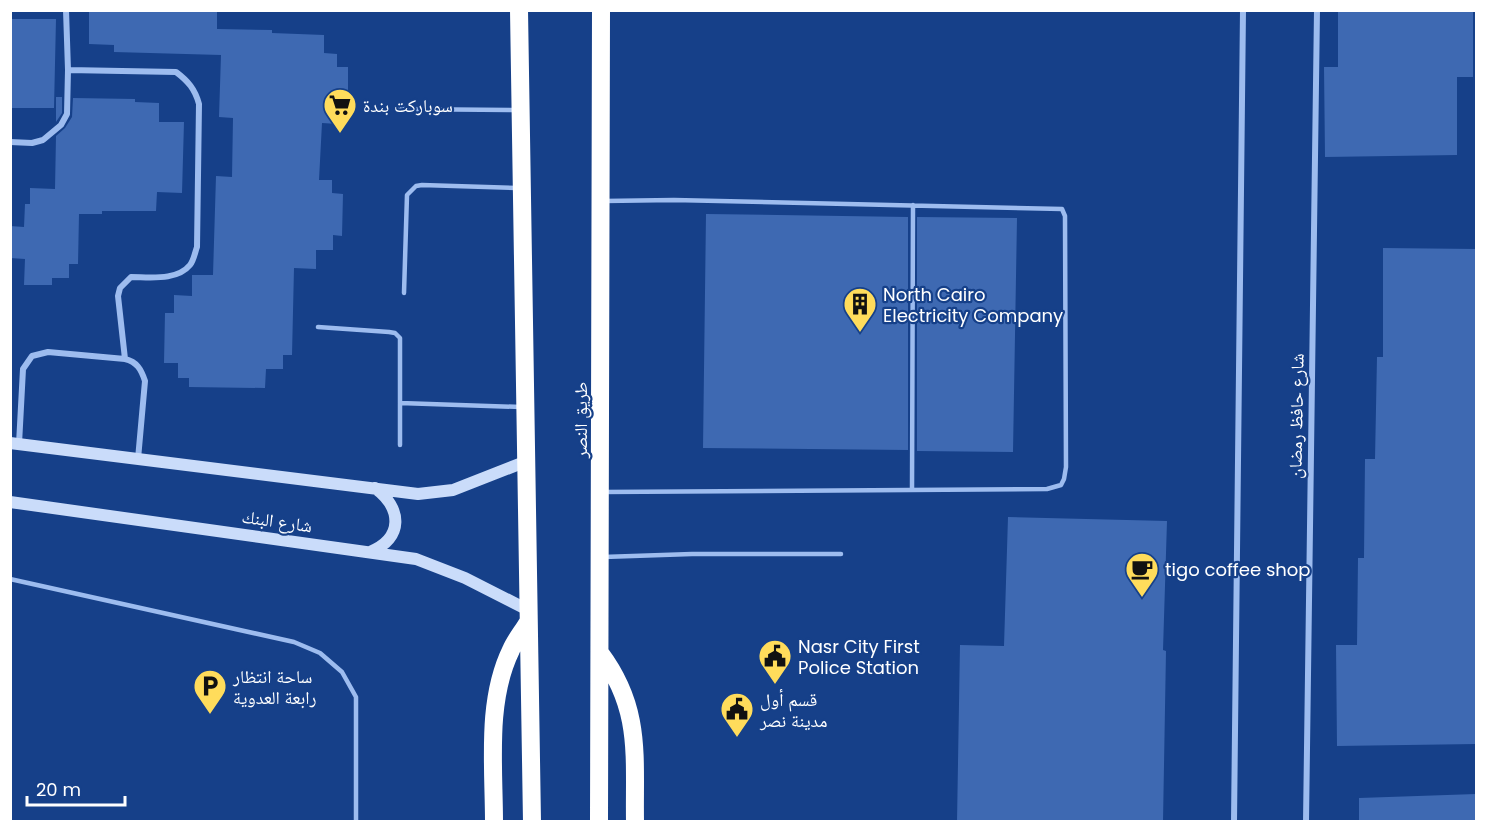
<svg xmlns="http://www.w3.org/2000/svg" width="1487" height="832" font-family="Poppins,'Noto Naskh Arabic',sans-serif">
  <style>
    .building { fill: #3e69b2 }
    .lines { fill: none; stroke-linecap: round; stroke-linejoin: round }
    .lane { stroke: #9dbcef; stroke-width: 4.5 }
    .street { stroke: #9dbcef; stroke-width: 6 }
    .secondary { stroke: #cadcfa; stroke-width: 12 }
    .highway { stroke: #fff; stroke-width: 18 }
    .labels { text-anchor: middle; dominant-baseline: central; stroke-width: 4.5; stroke-linejoin: round; paint-order: stroke }
    .poi-label { font-size: 18px; fill: #fff; stroke: #164089; text-anchor: start }
    .street-label { font-size: 18px; fill: #fff; stroke: #164089 }
  </style>
  <rect width="100%" height="100%" fill="#164089"/>
  <!-- building -->
  <path class="building" d="M89 10H217V29L272 30V33L324 35V53L337 54V67H348V110L338 109V124L322 123 319 180H332V193L343 194 342 236 333 235V250H316V269L294 268 292 355H283V369H266L265 388 189 387V378H178V363H164L165 313H174V295L192 296V275H213L216 176 232 177 233 118 219 117 221 55 114 52V45L89 44Z
    M1338 10H1473V77H1457V155L1325 157 1324 67H1338Z
    M10 19H56L54 108H10Z
    M56 97H62V113L56 122Z
    M73 98 135 99V102L159 103V122H184L182 193 157 192 156 211H102V214H79L78 264H69V278H52V285H24L25 259 10 258V226L24 227 25 204H30V188L55 189 56 136 65 128 72 117Z
    M706 214 908 217V450L703 448Z
    M917 217 1017 218 1013 452 917 451Z
    M1383 248 1476 249V744L1337 746 1336 645H1357L1358 558H1364L1365 459H1375L1377 357H1383Z
    M1008 517 1167 521 1163 650 1166 651 1163 822H957L960 645 1004 646Z
    M1476 794V822H1359V798Z"/>
  <g class="lines">
    <!-- lane -->
    <path class="lane" d="M396 109 517 110
      M404 293 407 195 416 186 422 185 517 188
      M318 327 389 332 395 333 400 338V445
      M400 403 521 407
      M912 490 913 205
      M603 492 1047 489 1061 485 1064 479 1066 467 1065 216 1062 209 674 200 604 201
      M603 557 692 554H841
      M10 579 294 642 320 653 342 672 356 697V822"/>
    <!-- street -->
    <path class="street" d="M68 70 176 72C188 81 195 89 199 104L197 247C195 252 194 260 190 265 177 281 150 277 131 277L120 288 118 296 125 359
      M10 142 32 143 43 140 61 125 67 114 68 70 66 10
      M19 444 23 369 32 356 48 352 125 359C137 362 141 369 145 381L138 459
      M1234 822 1243 10
      M1306 822 1317 10"/>
    <!-- secondary -->
    <path class="secondary" d="M10 443 418 494 453 490 527 461
      M10 502 416 559 465 578 528 610
      M370 552C404 538 402 508 375 488"/>
    <!-- highway -->
    <path class="highway" d="M519 10 532 822
      M600 653C642 709 634 756 635 822
      M494 822C494 766 486 701 511 650 515 640 523 631 528 622
      M599 822 601 10"/>
  </g>
  <!-- icons -->
  <defs>
    <symbol id="supermarket-pin" viewBox="-11 -11 22 30"><path d="M0 17L-7.5 6A9.5 9.5 0 1 1 7.5 6Z" fill="#ffdc5b" stroke="#164089"/><path d="M-6-5.5h2.5l.6 2H6L4.5 2H-2.5L-4.4-4H-6ZM-1.5 3.2a1.3 1.3 0 1 0 .1 0ZM3 3.2a1.3 1.3 0 1 0 .1 0Z" fill="#111"/></symbol>
    <symbol id="building-pin" viewBox="-11 -11 22 30"><path d="M0 17L-7.5 6A9.5 9.5 0 1 1 7.5 6Z" fill="#ffdc5b" stroke="#164089"/><path d="M-4-6H4V6H1V3H-1V6H-4ZM-2.5-4.3h1.7v1.8h-1.7ZM.8-4.3h1.7v1.8H.8ZM-2.5-1h1.7V.8h-1.7ZM.8-1h1.7V.8H.8Z" fill="#111"/></symbol>
    <symbol id="cafe-pin" viewBox="-11 -11 22 30"><path d="M0 17L-7.5 6A9.5 9.5 0 1 1 7.5 6Z" fill="#ffdc5b" stroke="#164089"/><path d="M-5.5-4.5H6V0H3Q3 3.5 0 3.5H-2.5Q-5.5 3.5-5.5 0ZM3-3.2v2h1.7v-2ZM-6 4.5H4V6H-6Z" fill="#111"/></symbol>
    <symbol id="civic-pin" viewBox="-11 -11 22 30"><path d="M0 17L-7.5 6A9.5 9.5 0 1 1 7.5 6Z" fill="#ffdc5b" stroke="#164089"/><path d="M-.6-6.5H3V-4.5H.6V-3L4-1V1h2V6H-6V1h2V-1L-.6-3ZM-1.2 2.5V6h2.4V2.5Z" fill="#111"/></symbol>
    <symbol id="parking-pin" viewBox="-11 -11 22 30"><path d="M0 17L-7.5 6A9.5 9.5 0 1 1 7.5 6Z" fill="#ffdc5b" stroke="#164089"/><path d="M-3.5-5.5H1a3.5 3.5 0 0 1 0 7H-1V5.5H-3.5ZM-1-3.4V-.6H.8a1.4 1.4 0 0 0 0-2.8Z" fill="#111"/></symbol>
  </defs>
  <g fill-rule="evenodd">
    <use href="#supermarket-pin" x="321" y="86" width="38" height="52"/>
    <use href="#building-pin" x="841" y="285" width="38" height="52"/>
    <use href="#cafe-pin" x="1123" y="550" width="38" height="52"/>
    <use href="#civic-pin" x="756" y="637" width="38" height="52"/>
    <use href="#parking-pin" x="191" y="667" width="38" height="52"/>
    <use href="#civic-pin" x="718" y="690" width="38" height="52"/>
  </g>
  <g class="labels">
    <!-- poi labels -->
    <g class="poi-label">
      <text x="363" y="105">سوباركت بندة</text>
      <text x="883" y="294">North Cairo<tspan x="883" dy="21">Electricity Company</tspan></text>
      <text x="1165" y="569">tigo coffee shop</text>
      <text x="798" y="646">Nasr City First<tspan x="798" dy="21">Police Station</tspan></text>
      <text x="233" y="676">ساحة انتظار<tspan x="233" dy="21">رابعة العدوية</tspan></text>
      <text x="760" y="699">قسم أول<tspan x="760" dy="21">مدينة نصر</tspan></text>
    </g>
    <!-- street labels -->
    <g class="street-label">
      <text transform="translate(1296 416) rotate(-89)">شارع حافظ رمضان</text>
      <text transform="translate(580 420) rotate(-90)">طريق النصر</text>
      <text transform="translate(277 521) rotate(8)">شارع البنك</text>
    </g>
  </g>
  <!-- border -->
  <rect width="1487" height="832" fill="none" stroke="#ffffff" stroke-width="24"/>
  <!-- scale -->
  <path d="M27 796v9h98v-9" fill="none" stroke="#ffffff" stroke-width="3"/>
  <text x="36" y="796" font-size="18" fill="#ffffff" stroke="#164089" stroke-width="4.5" paint-order="stroke">20 m</text>
</svg>
